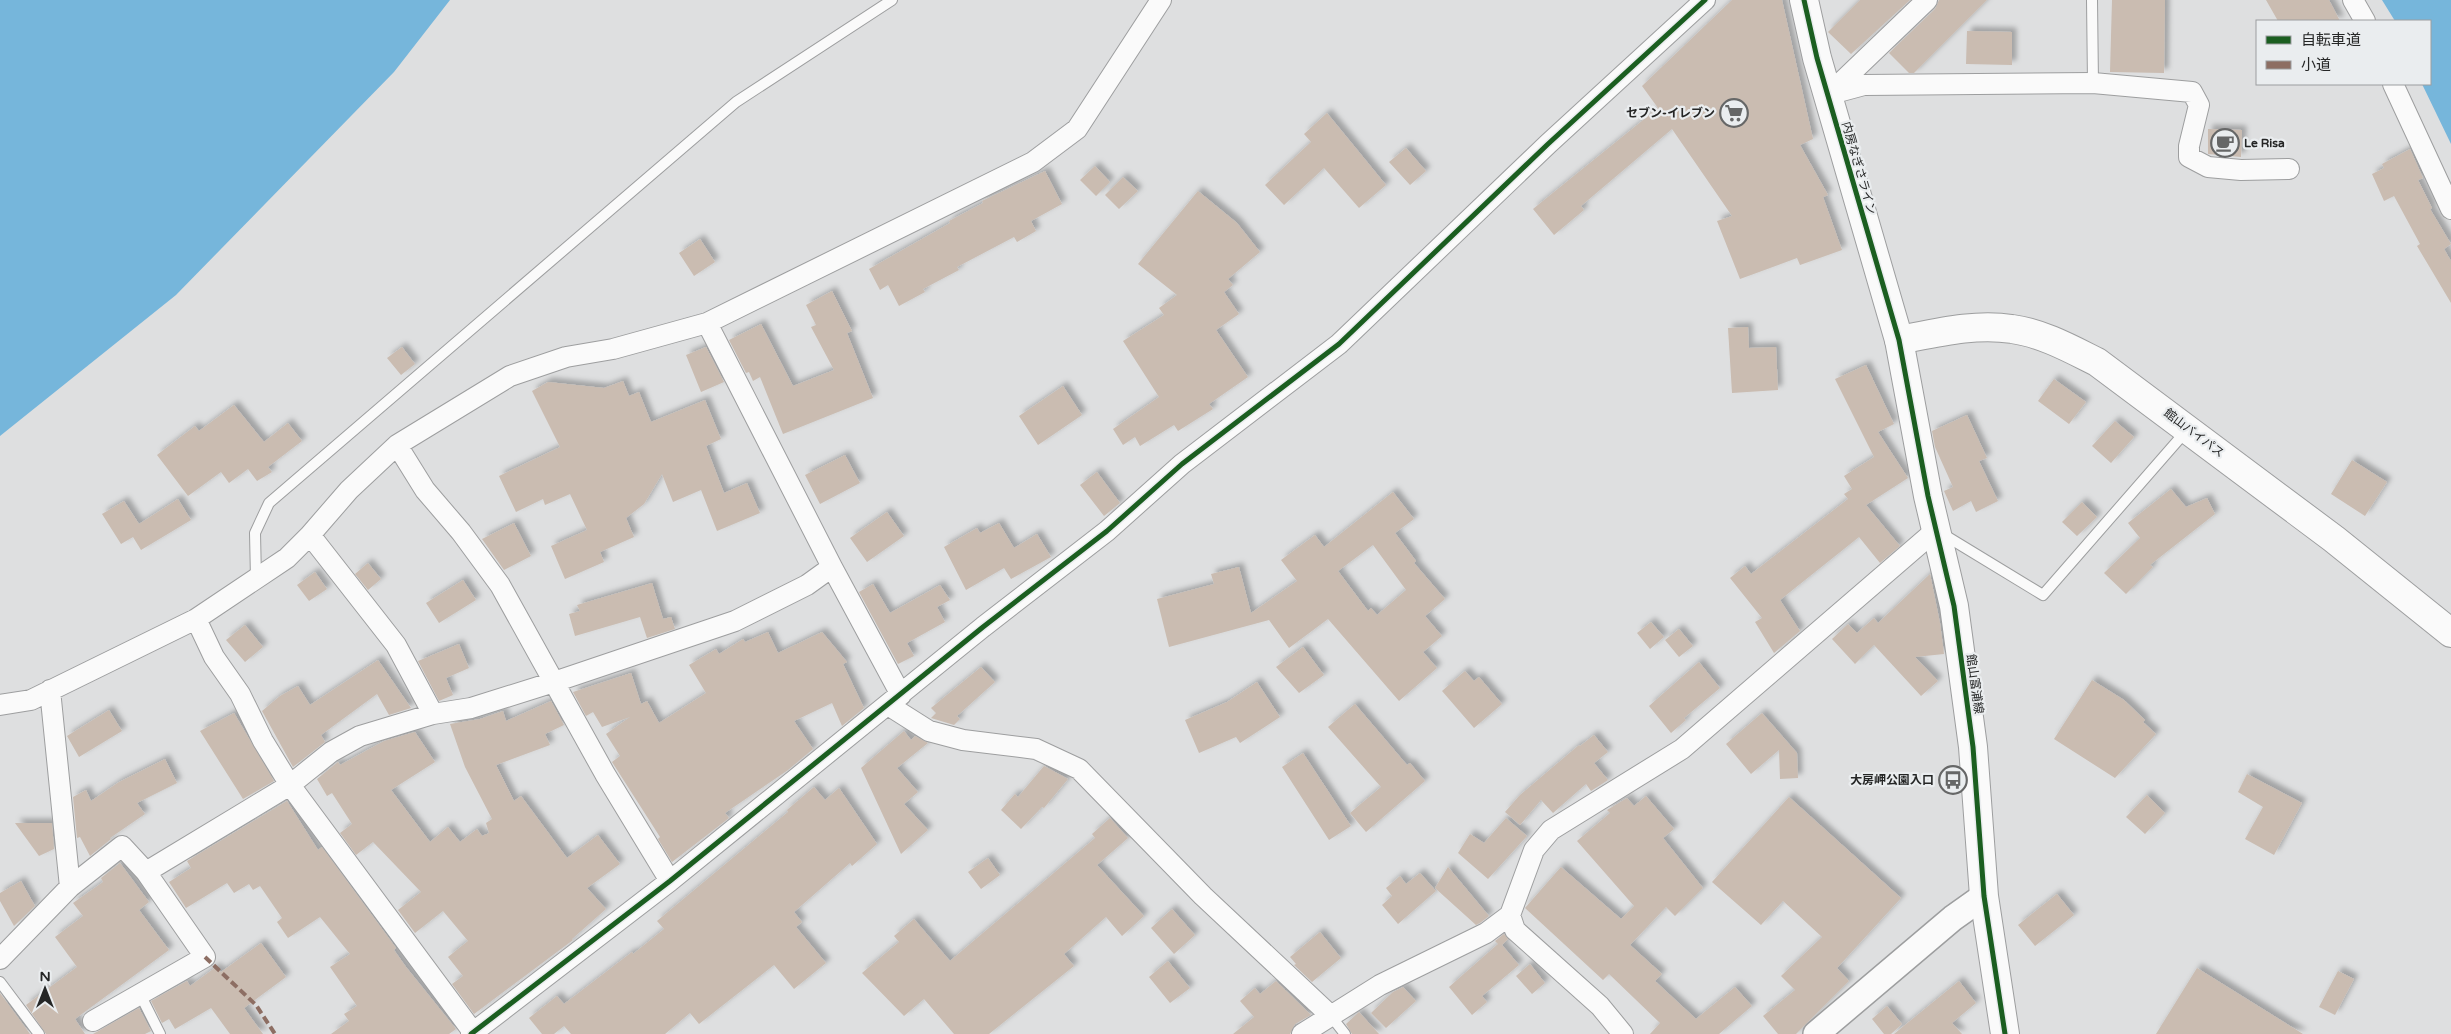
<svg xmlns="http://www.w3.org/2000/svg" width="2451" height="1034" font-family="'Varela Round','Noto Sans JP',sans-serif">
  <style>
    .water { fill: #76b6db }
    .building { fill: #cabcb1; fill-rule: evenodd; filter: url(#shadow) }
    .lines { fill: none; stroke-linecap: round; stroke-linejoin: round }
    .service-casing { stroke: #9d9e9f; stroke-width: 12 }
    .minor-casing { stroke: #9d9e9f; stroke-width: 22 }
    .tertiary-casing { stroke: #9d9e9f; stroke-width: 28 }
    .secondary-casing { stroke: #9d9e9f; stroke-width: 30 }
    .trunk-casing { stroke: #9d9e9f; stroke-width: 30 }
    .service { stroke: #fafafa; stroke-width: 10 }
    .minor { stroke: #fafafa; stroke-width: 20 }
    .tertiary { stroke: #fafafa; stroke-width: 25 }
    .secondary { stroke: #fafafa; stroke-width: 28 }
    .trunk { stroke: #fafafa; stroke-width: 28 }
    .quiet { stroke: #8d6e63; stroke-width: 4; stroke-dasharray: 8 4; stroke-linecap: butt }
    .cycleway-casing { stroke: #eaedef; stroke-width: 8 }
    .cycleway { stroke: #1b5e20; stroke-width: 5 }
    .labels { text-anchor: middle; dominant-baseline: central; stroke-width: 4.5; stroke-linejoin: round; paint-order: stroke }
    .poi-label { font-size: 12px; font-weight: bold; fill: #252626; stroke: #eaedef; text-anchor: end }
    .street-label { font-size: 12px; fill: #252626; stroke: #eaedef }
  </style>
  <defs>
    <filter id="shadow"><feDropShadow dx="4.5" dy="-4.5" stdDeviation="2.5" flood-color="#0004"/></filter>
  </defs>
  <rect width="100%" height="100%" fill="#dedfe0"/>
  <!-- water -->
  <path class="water" d="M0 0H450L394 72 176 295 0 436Z
    M2382 0H2451V144L2422 84H2430V21H2395Z"/>
  <!-- building -->
  <path class="building" d="M1732 0H1782L1813 139 1800 145 1828 195 1823 197 1842 250 1800 265 1797 258 1740 279 1717 221 1732 216 1672 129 1581 206 1584 210 1554 235 1533 209 1658 108 1642 86Z
    M1860 0H1910L1851 54 1828 32Z
    M1939 0H1987L1914 73H1909L1889 53 1935 9Z
    M2112 0H2165L2164 73 2110 72Z
    M2266 0H2329L2340 21H2278Z
    M1967 31 2012 32V65L1966 64Z
    M1327 113 1386 185 1359 208 1324 168 1284 205 1265 185 1311 142 1304 134Z
    M2208 129 2242 130 2241 157 2208 154Z
    M1406 148 1426 171 1410 185 1389 162Z
    M2410 149 2423 178 2418 180 2432 208 2430 209 2451 244 2444 249 2451 261V303L2417 246 2420 244 2394 196 2384 201 2372 174 2384 168 2382 164Z
    M1095 166 1110 182 1096 196 1080 180Z
    M1045 171 1062 204 1031 221 1036 231 1017 242 1014 237 957 267 959 270 923 289 925 292 899 306 888 285 880 290 869 269 950 223 949 221 983 203 982 201Z
    M1123 177 1138 191 1119 209 1105 195Z
    M1198 191 1237 223 1260 252 1228 279 1233 285 1224 292 1239 314 1216 330 1248 377 1209 404 1213 409 1178 431 1174 425 1140 446 1135 437 1123 445 1113 429 1159 397 1123 341 1164 315 1159 308 1177 295 1138 264Z
    M700 239 715 262 694 276 679 253Z
    M832 291 852 331 847 333 873 398 783 434 760 377 753 381 749 372 746 373 729 340 761 324 793 386 834 370 811 327 816 325 806 305Z
    M1748 327 1749 348 1776 347 1778 390 1732 393 1728 328Z
    M402 347 415 364 401 375 387 358Z
    M706 347 724 382 701 392 686 355Z
    M1866 365 1894 424 1878 432 1908 478 1866 505 1900 546 1880 563 1859 537 1780 600 1800 631 1774 653 1755 622 1762 618 1730 578 1745 566 1751 574 1848 499 1844 494 1852 489 1844 476 1874 457 1835 379Z
    M2054 379 2086 402 2069 424 2038 401Z
    M623 381 629 396 639 392 651 422 705 400 721 439 706 446 724 493 747 483 760 513 717 531 701 490 673 502 662 474 644 504 626 518 634 537 600 552 604 562 565 579 551 546 587 530 570 494 545 505 543 499 516 512 499 476 560 447 532 391 548 382 604 388Z
    M1063 386 1082 415 1038 445 1019 416Z
    M234 405 264 442 288 423 302 441 268 467 272 472 257 481 248 469 229 483 221 472 188 496 157 455 195 426 199 431Z
    M1967 415 1987 458 1979 461 1998 501 1976 512 1971 501 1953 511 1944 491 1953 487 1935 447 1932 431Z
    M2115 421 2134 437 2111 463 2092 446Z
    M845 455 860 483 820 504 805 475Z
    M2352 460 2387 482 2365 516 2331 494Z
    M1097 472 1120 503 1104 516 1080 485Z
    M2171 489 2186 507 2207 498 2215 514 2150 565 2153 567 2126 594 2104 573 2140 538 2128 523Z
    M1393 492 1414 519 1395 533 1416 561 1414 563 1445 599 1425 616 1442 636 1423 652 1437 668 1399 701 1328 619 1289 648 1269 620 1169 647 1157 599 1214 584 1211 574 1239 567 1251 613 1297 581 1281 560 1315 535 1324 547ZM1373 545 1406 590 1377 615 1371 608 1368 611 1338 571Z
    M178 499 191 520 141 550 133 537 121 544 102 514 124 501 139 524Z
    M2082 502 2097 517 2077 536 2062 522Z
    M887 512 904 536 867 562 850 538Z
    M514 523 531 556 504 570 482 539Z
    M999 523 1014 548 1037 534 1051 557 1011 579 1004 568 966 590 944 547 977 528 980 533Z
    M368 563 381 579 368 590 355 574Z
    M315 572 327 589 309 601 297 585Z
    M1930 574 1940 623 1944 654 1915 657 1938 681 1921 696 1874 645 1855 664 1832 639 1848 624 1857 633 1874 618 1878 623Z
    M463 580 476 600 439 623 426 603Z
    M652 583 663 619 671 617 675 629 647 638 640 617 575 636 569 614 580 611 577 605Z
    M873 584 890 613 940 585 950 600 937 607 945 622 907 643 914 656 898 664 859 592Z
    M1651 622 1664 637 1650 649 1637 633Z
    M245 625 263 647 245 662 226 640Z
    M1679 629 1693 646 1679 657 1665 640Z
    M768 632 778 653 822 632 847 662 843 664 864 708 842 726 832 703 794 721 813 749 788 770 725 813 729 818 672 862 658 839 660 837 612 762 620 756 606 734 630 717 602 727 593 712 586 716 573 692 631 673 641 704 647 701 659 723 706 693 689 665 716 649 719 654 743 639 745 642Z
    M459 644 469 668 446 678 453 695 439 701 418 661Z
    M1303 647 1324 675 1299 693 1276 667Z
    M378 660 411 708 389 715 377 694 321 735 325 742 293 767 262 711 280 696 298 686 310 705Z
    M1699 662 1720 688 1684 718 1686 720 1671 733 1649 706Z
    M981 667 995 682 957 716 960 719 954 725 931 718 936 713 931 708Z
    M1465 671 1474 681 1479 677 1502 704 1474 728 1442 691Z
    M2092 680 2124 700 2145 720 2143 722 2156 734 2115 778 2054 739Z
    M1257 682 1280 717 1240 743 1236 737 1199 753 1185 720 1227 702Z
    M551 701 564 725 545 734 550 745 496 765 514 801 521 796 567 858 598 835 620 864 587 888 606 909 572 939 573 940 474 1014 452 984 463 976 448 957 468 941 443 911 415 933 398 910 421 892 373 842 356 855 340 833 352 824 332 793 327 796 317 779 338 762 340 765 384 741 415 732 435 762 391 790 430 842 448 827 460 842 477 829 482 836 489 833 486 823 492 819 465 767 450 724 480 719 503 711 506 721Z
    M1355 704 1407 765 1410 763 1425 781 1366 832 1350 813 1381 787 1328 727Z
    M109 710 122 731 79 757 67 736Z
    M234 713 274 781 243 799 200 731Z
    M1762 713 1797 753 1798 778 1780 779 1779 750 1751 774 1726 744Z
    M904 731 911 740 915 736 928 743 897 768 918 792 904 804 928 830 901 854 861 768Z
    M1594 735 1608 752 1594 763 1608 780 1591 791 1586 784 1553 813 1541 800 1520 825 1505 812 1520 795 1579 745 1580 746Z
    M1303 753 1351 826 1329 840 1282 767Z
    M165 759 177 783 137 803 145 814 110 838 111 839 90 856 80 837 77 838 73 797 86 790 91 801 119 782Z
    M1044 766 1068 779 1044 808 1042 807 1021 829 1001 810 1015 794 1018 797Z
    M2247 774 2302 803 2274 855 2245 839 2263 807 2238 792Z
    M814 787 825 800 839 788 877 844 852 866 850 863 794 912 802 922 796 927 826 963 794 989 774 965 699 1024 690 1013 665 1034H571L564 1026 554 1034H542L529 1018 557 996 564 1004 632 952 633 954 664 929 657 921 788 812 787 810Z
    M2147 795 2165 813 2145 834 2126 817Z
    M1646 796 1674 829 1663 838 1703 888 1675 916 1666 907 1630 945 1662 974 1655 981 1696 1019 1735 987 1752 1006 1719 1034H1650L1660 1023 1609 974 1603 980 1525 908 1561 867 1621 919 1634 906 1577 841 1610 813 1607 810 1627 798 1634 806Z
    M1789 797 1901 898 1837 968 1849 981 1796 1034H1778L1763 1016 1795 990 1781 976 1822 937 1783 901 1761 925 1712 882Z
    M287 801 318 850 322 847 396 948 394 950 406 967 456 1029 449 1034H331L349 1021 344 1014 357 1006 330 967 350 954 320 917 288 938 277 922 282 918 260 886 253 890 249 884 234 893 227 883 186 908 169 882 191 868 187 861Z
    M1110 818 1128 838 1097 865 1144 916 1122 936 1106 917 1064 954 1074 966 989 1034H954L924 999 904 1016 862 973 899 942 894 936 914 919 950 961 1095 838 1092 834Z
    M1506 818 1527 836 1488 879 1458 853 1470 834 1484 843Z
    M15 823H52L54 849 39 856Z
    M988 858 1000 875 981 889 968 872Z
    M120 863 149 902 139 910 169 950 75 1019 85 1034H46L26 1005 77 967 55 937 83 916 73 903 103 882 101 878Z
    M1448 867 1489 916 1480 923 1476 925 1435 888Z
    M1420 873 1436 891 1398 924 1382 905 1392 896 1386 888 1400 876 1406 884Z
    M21 881 35 906 14 926 0 901V893Z
    M2057 894 2074 915 2035 946 2018 925Z
    M1172 909 1195 935 1174 954 1151 928Z
    M1320 932 1341 958 1312 982 1294 965 1296 964 1290 957Z
    M1504 934 1508 939 1502 945 1519 965 1482 996 1487 1002 1472 1015 1449 987 1498 944 1495 941Z
    M261 943 286 977 244 1008 263 1034H230L211 1008 175 1029 169 1019 162 1023 151 1001 187 981 190 986 216 967 221 972Z
    M1168 961 1190 988 1170 1003 1149 977Z
    M1530 964 1545 983 1532 994 1516 976Z
    M2197 968 2303 1034H2156Z
    M2338 971 2354 979 2335 1015 2319 1007Z
    M1276 981 1311 1015 1295 1024 1290 1034H1233L1254 1017 1240 1001 1255 988 1260 994Z
    M1959 981 1976 1003 1952 1023 1962 1034H1894Z
    M1403 987 1416 1001 1386 1028 1371 1013 1393 992Z
    M0 993 30 1034H0Z
    M1887 1006 1902 1024 1891 1034H1884L1872 1019Z
    M139 1008 151 1031 145 1034H93Z
    M1359 1012 1379 1034H1352L1346 1024Z"/>
  <g class="lines">
    <defs>
      <path id="service" d="M2092 0 2093 83
        M1941 533 2043 595 2187 430
        M256 579 255 533 269 503 736 102 892 0
        M0 982 39 1034
        M140 994 160 1034
        M1330 1015 1345 1034"/>
      <path id="minor" d="M2353 0 2365 21
        M2393 84 2451 209
        M1829 94 1927 0
        M1827 95 1864 85 2093 83 2192 92 2199 105 2189 146V157L2208 167 2241 170 2289 169
        M707 323 832 567 901 695
        M397 445 425 490 461 532 500 585 605 774 670 881
        M310 535 396 645 433 714
        M196 619 214 657 240 694 263 741 290 785 473 1032
        M50 690 70 887
        M0 705 31 700 196 619 287 558 310 535 349 490 397 445 510 376 566 357 613 349 707 323 1033 162 1077 129 1161 0
        M888 705 929 731 963 740 1036 749 1079 769 1203 896 1330 1015
        M1510 915 1515 930 1600 1006 1623 1034
        M0 959 70 887 122 846 146 872 290 785 331 752 360 736 433 714 471 708 554 682 735 621 807 585 832 567
        M93 1021 205 957 146 872
        M471 1034 670 881 983 627 1107 531 1182 464 1339 344 1548 144 1705 0
        M1302 1034 1380 985 1486 933 1510 915 1534 850 1551 830 1682 749 1936 530"/>
      <path id="tertiary" d="M1816 1034 1953 918 1984 896"/>
      <path id="secondary" d="M1899 340 1928 496 1954 606 1973 747 1984 896 2005 1034"/>
      <path id="trunk" d="M1804 0 1817 58 1899 340C1936 333 1975 323 2012 329 2042 333 2071 349 2097 362L2334 539 2451 633"/>
    </defs>
    <!-- service casing -->
    <use href="#service" class="service-casing"/>
    <!-- minor casing -->
    <use href="#minor" class="minor-casing"/>
    <!-- tertiary casing -->
    <use href="#tertiary" class="tertiary-casing"/>
    <!-- secondary casing -->
    <use href="#secondary" class="secondary-casing"/>
    <!-- trunk casing -->
    <use href="#trunk" class="trunk-casing"/>
    <!-- service -->
    <use href="#service" class="service"/>
    <!-- minor -->
    <use href="#minor" class="minor"/>
    <!-- tertiary -->
    <use href="#tertiary" class="tertiary"/>
    <!-- secondary -->
    <use href="#secondary" class="secondary"/>
    <!-- trunk -->
    <use href="#trunk" class="trunk"/>
    <!-- quiet -->
    <path class="quiet" d="M205 957 256 1005 275 1034"/>
    <defs>
      <path id="cycleway" d="M1804 0 1817 58 1899 340 1928 496 1954 606 1973 747 1984 896 2005 1034
        M471 1034 670 881 983 627 1107 531 1182 464 1339 344 1548 144 1705 0"/>
    </defs>
    <!-- cycleway casing -->
    <use href="#cycleway" class="cycleway-casing"/>
    <!-- cycleway -->
    <use href="#cycleway" class="cycleway"/>
  </g>
  <!-- icons -->
  <defs>
    <symbol id="supermarket-ring" viewBox="-11 -11 22 22"><circle r="9.5" fill="#eaedef" stroke="#666767" stroke-width="1.5"/><path d="M-6-5.5h2.5l.6 2H6L4.5 2H-2.5L-4.4-4H-6ZM-1.5 3.2a1.3 1.3 0 1 0 .1 0ZM3 3.2a1.3 1.3 0 1 0 .1 0Z" fill="#666767"/></symbol>
    <symbol id="cafe-ring" viewBox="-11 -11 22 22"><circle r="9.5" fill="#eaedef" stroke="#666767" stroke-width="1.5"/><path d="M-5.5-4.5H6V0H3Q3 3.5 0 3.5H-2.5Q-5.5 3.5-5.5 0ZM3-3.2v2h1.7v-2ZM-6 4.5H4V6H-6Z" fill="#666767"/></symbol>
    <symbol id="bus-ring" viewBox="-11 -11 22 22"><circle r="9.5" fill="#eaedef" stroke="#666767" stroke-width="1.5"/><path d="M-5-6H5V4H4V6H2V4H-2V6H-4V4H-5ZM-3.5-4V0h7V-4ZM-3.5 1.2v1.5H-2V1.2ZM2 1.2v1.5H3.5V1.2Z" fill="#666767"/></symbol>
  </defs>
  <g fill-rule="evenodd">
    <use href="#supermarket-ring" x="1718" y="97" width="32" height="32"/>
    <use href="#cafe-ring" x="2209" y="127" width="32" height="32"/>
    <use href="#bus-ring" x="1937" y="764" width="32" height="32"/>
  </g>
  <g class="labels">
    <!-- poi labels -->
    <g class="poi-label">
      <text x="1715" y="113">セブン-イレブン</text>
      <text x="2244" y="143" text-anchor="start">Le Risa</text>
      <text x="1934" y="780">大房岬公園入口</text>
    </g>
    <!-- street labels -->
    <g class="street-label">
      <text transform="translate(1859 168) rotate(74)">内房なぎさライン</text>
      <text transform="translate(2194 433) rotate(37)">館山バイパス</text>
      <text transform="translate(1975 684) rotate(82)">館山富浦線</text>
    </g>
  </g>
  <!-- legend -->
  <rect x="2256" y="20" width="175" height="65" fill="#eaedef" stroke="#9b9d9f"/>
  <rect x="2266" y="36" width="25" height="8" fill="#1b5e20" stroke="#9b9d9f"/>
  <text x="2301" y="45" font-size="15" fill="#252626">自転車道</text>
  <rect x="2266" y="61" width="25" height="8" fill="#8d6e63" stroke="#9b9d9f"/>
  <text x="2301" y="70" font-size="15" fill="#252626">小道</text>
  <!-- north arrow -->
  <g transform="translate(45 989)" stroke="#eaedef" stroke-width="4" paint-order="stroke">
  <path d="M0-4L9 19L0 12L-9 19Z" fill="#252626"/>
  <text y="-8" font-size="14" font-weight="bold" text-anchor="middle" fill="#252626">N</text>
  </g>
</svg>
